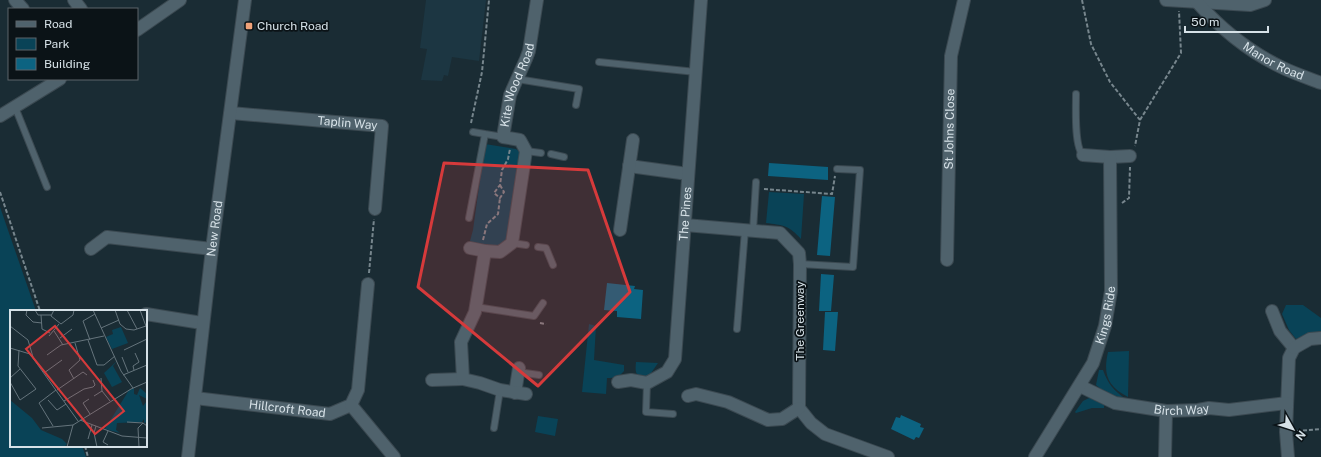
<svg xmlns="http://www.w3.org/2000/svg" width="1321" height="457" font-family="'Public Sans',sans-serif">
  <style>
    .built { fill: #1c3642 }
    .green { fill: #094357 }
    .building { fill: #0c6381 }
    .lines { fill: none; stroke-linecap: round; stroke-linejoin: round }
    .lane-casing { stroke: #3b4951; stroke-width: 8 }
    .street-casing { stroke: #3b4951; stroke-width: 14 }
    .path { stroke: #77868d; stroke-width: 2; stroke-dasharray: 4 2; stroke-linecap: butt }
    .lane { stroke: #4f626c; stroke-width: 6 }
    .street { stroke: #4f626c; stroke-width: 12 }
    .marked { fill: #d63a3b; fill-opacity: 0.2; stroke: #d63a3b; stroke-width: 3; stroke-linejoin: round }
    .poi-dot { fill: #f0a279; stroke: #0b1317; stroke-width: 1.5 }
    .labels { text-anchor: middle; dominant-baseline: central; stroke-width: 3.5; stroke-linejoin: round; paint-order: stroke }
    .poi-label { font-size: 12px; fill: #d6e1e7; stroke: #0b1317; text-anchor: start }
    .street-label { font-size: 12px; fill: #d6e1e7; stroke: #0b1317 }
    .inset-road { fill: none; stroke: #65747c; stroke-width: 1 }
    .view { fill: #d63a3b; fill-opacity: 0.15; stroke: #d63a3b; stroke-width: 2 }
    .inset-edge { fill: none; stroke: #d6e1e7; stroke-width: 2 }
  </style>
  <rect width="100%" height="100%" fill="#1a2c34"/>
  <!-- built -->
  <path class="built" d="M426 0H486L479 61 452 57 448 76 444 75 442 81 421 80 427 49 420 48Z"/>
  <!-- green -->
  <path class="green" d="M485 144 516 149 520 152 506 240 502 246 496 248 472 245 470 241 473 230Z
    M769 192 804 194 801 239C789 225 782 225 766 223Z
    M0 207 36 311H11V446H82L86 457H0Z
    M1286 305H1303L1321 318V332L1311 333 1296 339 1289 330 1282 314Z
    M589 324 596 326 594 360 624 365V371C619 377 615 378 607 378L606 394 582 392Z
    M1129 351 1128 397C1107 386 1103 374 1108 352Z
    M636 362 658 363 647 379C635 377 635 372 636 362Z
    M1099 370H1103C1108 384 1114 391 1126 399L1125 400 1102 390 1096 385Z
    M1089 398H1097L1104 402V408H1092L1076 413 1075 412 1083 401Z
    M538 416 558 419 555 436 535 432Z"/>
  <!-- building -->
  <path class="building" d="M769 163 828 167V180L768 176Z
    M822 196 835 197 830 256 817 255Z
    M821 274 834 275 831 311H819Z
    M607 283 635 286 634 289 643 290 641 319 617 317V311L604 310Z
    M825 312H838L835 351 823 350Z
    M901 415 921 424 920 427 924 428 919 438 916 437 914 440 891 429 896 417 900 418Z"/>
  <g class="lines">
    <defs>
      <path id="lane" d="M599 62 696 72
        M517 79 579 89 576 105
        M1076 94C1076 107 1074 147 1083 155
        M15 107 47 187
        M473 132 503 137
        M526 151 541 153
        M551 154 564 157
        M469 218 485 134
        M753 231 756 182
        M512 243 526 245
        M538 247 546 248 553 265
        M800 264 853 267 860 170 837 169
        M476 307 534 316 543 303
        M737 329 745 230
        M518 372 539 375
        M647 383 646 412 673 414
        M494 428 500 390"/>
      <g id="street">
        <path d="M15 0 23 9"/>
        <path d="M74 0 81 9"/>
        <path d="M1166 0 1250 5 1265 0"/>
        <path id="s1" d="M1196 1C1220 28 1248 51 1281 67 1293 73 1308 78 1321 83"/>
        <path d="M137 30 180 0"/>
        <path id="s2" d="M231 113 382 126 375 209"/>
        <path d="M0 116 60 79"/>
        <path d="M1083 155 1110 157 1130 156"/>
        <path d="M629 166 688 174"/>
        <path d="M685 225 780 233 799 253 800 264 799 408 811 423 825 434 888 457"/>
        <path d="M620 230 633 140"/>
        <path d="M470 248 485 251"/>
        <path d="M91 249 107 237 212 249"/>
        <path id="s3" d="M947 260 951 56 964 0"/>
        <path d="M1272 311 1280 331 1294 348 1289 358 1286 432 1288 457"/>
        <path d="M146 314 202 323"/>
        <path d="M1294 348 1310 339 1321 338"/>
        <path d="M432 380 463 379"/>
        <path id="s4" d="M618 382 631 380 647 383 667 372 675 359 701 0"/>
        <path id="s5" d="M1080 386 1115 403 1166 411 1198 410 1209 408 1229 410 1287 403"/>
        <path d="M515 393 519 368"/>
        <path id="s6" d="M526 394 500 390 480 383 463 379 461 342 475 312 485 251 500 252 512 243 526 151 520 140 503 137 510 95 526 59 529 51 537 0"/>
        <path d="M688 396 696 394 728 402 768 420 782 419 799 408"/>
        <path id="s7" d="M195 398 330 414 351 405 358 390 368 284"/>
        <path d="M351 405 394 457"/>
        <path id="s8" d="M188 457 212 249 245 0"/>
        <path id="s9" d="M1035 457 1093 363 1105 326 1111 291 1110 157"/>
        <path d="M1165 457 1166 411"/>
      </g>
    </defs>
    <!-- lane casing -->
    <use href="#lane" class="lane-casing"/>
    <!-- street casing -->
    <use href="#street" class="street-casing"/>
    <!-- path -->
    <path class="path" d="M1082 0 1091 44 1110 82 1140 120 1135 146
      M1140 120 1181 53 1179 11
      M471 123 482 72 489 0
      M500 185 504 192 500 198 494 193 500 185 502 170 508 159 510 149
      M764 189 832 194 835 176
      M0 192 40 311
      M1122 203 1129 198 1130 167
      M483 240 487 224 498 214 500 198
      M369 273 374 219
      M540 323 546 324
      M1297 431 1321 429
      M85 446 88 457"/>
    <!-- lane -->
    <use href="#lane" class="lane"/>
    <!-- street -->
    <use href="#street" class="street"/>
  </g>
  <!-- marked area -->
  <path class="marked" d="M444 163 588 170 630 292 538 386 418 287Z"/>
  <!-- markers -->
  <rect class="poi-dot" x="245" y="22" width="8" height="8" rx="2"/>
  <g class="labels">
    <!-- poi labels -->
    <g class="poi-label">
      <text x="257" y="26">Church Road</text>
    </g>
    <!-- street labels -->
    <g class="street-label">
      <text stroke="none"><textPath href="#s1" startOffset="99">Manor Road</textPath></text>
      <text stroke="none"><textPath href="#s6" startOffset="404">Kite Wood Road</textPath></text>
      <text stroke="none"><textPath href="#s2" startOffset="117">Taplin Way</textPath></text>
      <text stroke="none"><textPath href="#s3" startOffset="131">St Johns Close</textPath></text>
      <text stroke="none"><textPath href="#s4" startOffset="213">The Pines</textPath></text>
      <text stroke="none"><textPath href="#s8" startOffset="230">New Road</textPath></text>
      <text stroke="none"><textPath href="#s9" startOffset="160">Kings Ride</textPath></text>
      <text transform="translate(800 321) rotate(-90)">The Greenway</text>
      <text stroke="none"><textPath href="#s5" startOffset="106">Birch Way</textPath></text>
      <text stroke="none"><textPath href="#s7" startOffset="93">Hillcroft Road</textPath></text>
    </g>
  </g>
  <!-- overview -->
  <g transform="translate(10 310)">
    <rect width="137" height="137" fill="#1a2c34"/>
    <path d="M111 17 118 33 102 39 96 27 103 24 102 20ZM107 51 103 56 112 72 102 77 94 63ZM124 78V84L127 85 130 78 137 84V89L129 85 133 96 137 91V112L134 113V109L132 112 107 113 106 120 110 123 95 119 119 80ZM0 90 22 108 31 120 52 129 57 134 54 137H0Z" fill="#094357"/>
    <path class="inset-road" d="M17 0 16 5 23 12 32 13M25 0 28 5H41M44 0 41 6 51 14 63 5 64 0M83 0 111 61 123 78M105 0 110 14 116 19 124 20 136 16M117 0 127 19M130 0 137 19M31 5 32 19 40 23M0 16 18 30 23 47M91 18 109 10M44 21 53 35M39 26 49 14M50 28 62 19M78 30 87 55H94L105 46M80 30 73 11 85 4M0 38 20 44 68 111M114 40 137 29M37 45 51 35 94 26M112 47 118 62M124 60 123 56 129 52 125 43M34 63 52 50M113 65 137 55M0 68 10 59M91 68 92 81M64 69 59 60 70 50 65 33M0 72 10 90 26 79 8 56 9 40M47 80 73 62 77 65M84 86 92 81 100 91M79 89 73 93 80 104M38 90 47 100 56 94M54 91 74 79 83 77 85 75 83 70M70 110 112 126 137 128M117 112 133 113M63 115 121 79 137 72M43 116 29 93 46 80M86 116 84 123 87 137M32 118 63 115M78 129 82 115M98 135 93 132 98 121M57 137 63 115M129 137 128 118 133 113 137 116"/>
    <path class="view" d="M45 16 114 101 85 124 16 39Z"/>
    <rect width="137" height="137" class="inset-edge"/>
  </g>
  <!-- legend -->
  <rect x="8" y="8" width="130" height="72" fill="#0b1317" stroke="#5c656a"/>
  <rect x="16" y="21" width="20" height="6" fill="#4f626c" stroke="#5c656a"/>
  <text x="44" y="28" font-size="12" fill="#d6e1e7">Road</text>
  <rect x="16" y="38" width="20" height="12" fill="#094357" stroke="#5c656a"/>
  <text x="44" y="48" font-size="12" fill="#d6e1e7">Park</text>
  <rect x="16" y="58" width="20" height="12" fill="#0c6381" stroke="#5c656a"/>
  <text x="44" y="68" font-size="12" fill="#d6e1e7">Building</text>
  <!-- north arrow -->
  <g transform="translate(1293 429) rotate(129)" stroke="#0b1317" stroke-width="3" paint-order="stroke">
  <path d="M0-3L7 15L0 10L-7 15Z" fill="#d6e1e7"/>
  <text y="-6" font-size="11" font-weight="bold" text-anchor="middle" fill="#d6e1e7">N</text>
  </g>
  <!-- scale -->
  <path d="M1185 26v6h83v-6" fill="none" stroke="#d6e1e7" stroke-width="2"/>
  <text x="1191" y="26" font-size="12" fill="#d6e1e7" stroke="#0b1317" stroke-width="3" paint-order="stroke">50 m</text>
</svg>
